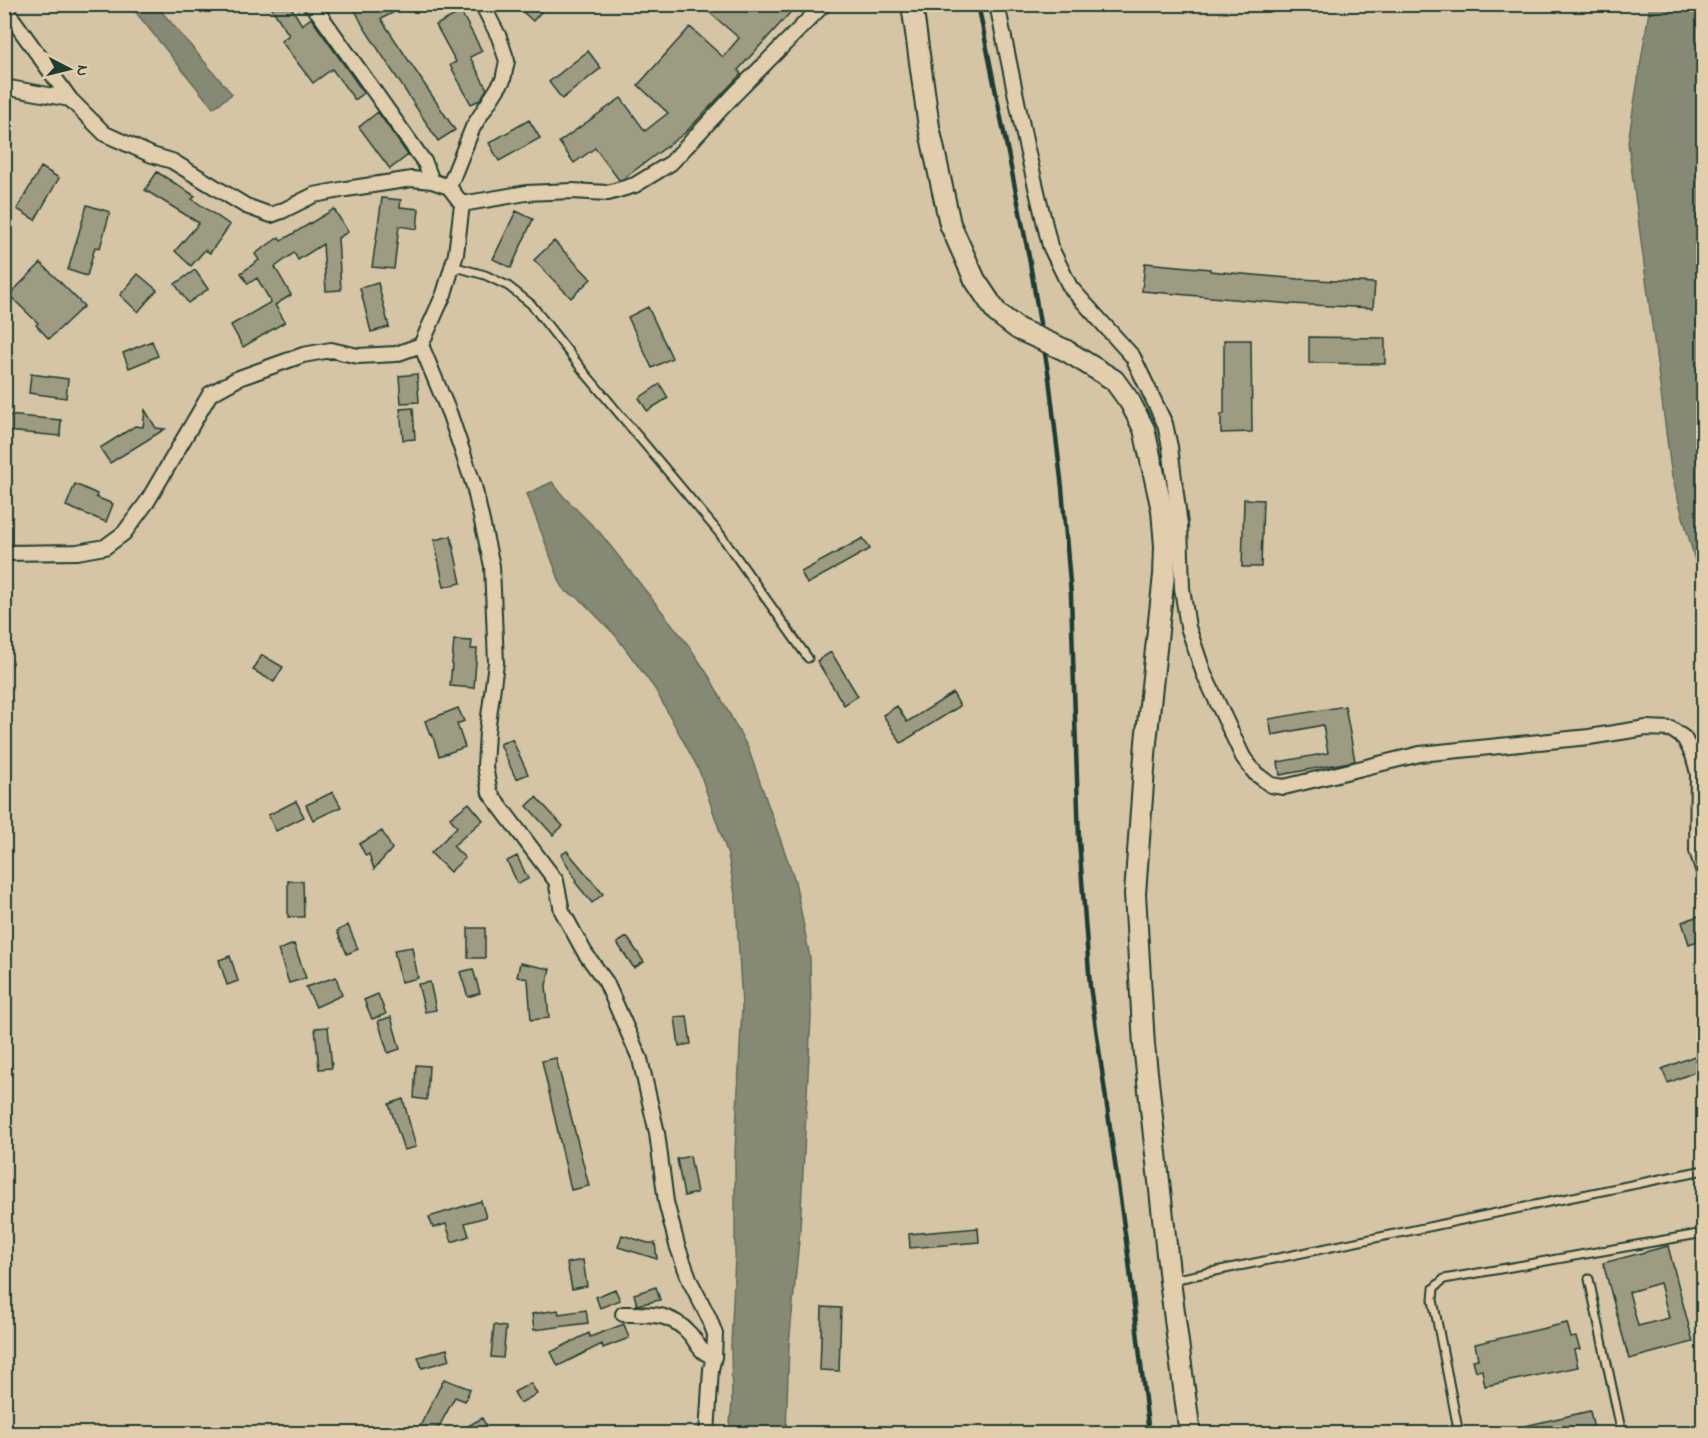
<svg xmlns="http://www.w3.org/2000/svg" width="1708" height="1438" font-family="'Indie Flower',sans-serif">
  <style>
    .water { fill: #868a74; stroke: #5d6b5a; stroke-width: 1.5 }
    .building { fill: #9d9b81; stroke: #1f3d34; stroke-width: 1.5; fill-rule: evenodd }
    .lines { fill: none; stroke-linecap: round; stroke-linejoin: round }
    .lane-casing { stroke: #1f3d34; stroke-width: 11 }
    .street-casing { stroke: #1f3d34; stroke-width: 18 }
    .primary-casing { stroke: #1f3d34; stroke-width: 24 }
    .lane { stroke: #e2ceac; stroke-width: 7 }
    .street { stroke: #e2ceac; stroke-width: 14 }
    .primary { stroke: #e2ceac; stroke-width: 20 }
    .rail { stroke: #1f3d34; stroke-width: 4.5 }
    .primary-bridge-casing { stroke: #1f3d34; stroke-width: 24; stroke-linecap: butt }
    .primary-bridge { stroke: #e2ceac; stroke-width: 20 }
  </style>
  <rect width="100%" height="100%" fill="#d6c5a5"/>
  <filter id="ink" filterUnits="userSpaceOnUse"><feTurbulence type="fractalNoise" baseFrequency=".0167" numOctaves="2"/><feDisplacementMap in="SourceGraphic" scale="12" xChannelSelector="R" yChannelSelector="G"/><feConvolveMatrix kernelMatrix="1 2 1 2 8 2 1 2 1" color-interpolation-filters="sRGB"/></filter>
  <g filter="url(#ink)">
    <!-- water -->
    <path class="water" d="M130 5H156L232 94 213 108Z
      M1650 5H1703V589L1672 477 1628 142Z
      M552 482 563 496 601 534 689 646 710 678 748 748 795 881 810 958 811 1017 800 1229 789 1345 786 1433H729L732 1403 731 1347 735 1256V1152L742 1006 736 900 728 855 699 770 655 689 616 636 579 598 565 591 560 582 527 494Z"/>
    <!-- building -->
    <path class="building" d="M269 4H289L302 25 311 18 364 93 355 100 332 69 313 83 281 41 289 35Z
      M352 4H409L381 19 455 130 438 141 363 26Z
      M514 4H548L533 21Z
      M715 4H798L738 70 741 74 686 132 623 179 619 180 595 148 574 163 559 142 621 98 645 131 668 113 638 85 690 27 723 57 739 38 709 12Z
      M461 12 482 51 470 57 487 89 480 100 471 104 450 65 456 62 436 25Z
      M588 51 601 68 562 99 549 82Z
      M378 112 408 155 390 169 359 127Z
      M529 120 540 138 499 161 489 143Z
      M41 167 59 178 35 220 17 209Z
      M157 172 195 196 192 199 230 225 210 253 205 250 191 266 175 251 199 223 145 190Z
      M382 198 401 200 400 207 419 209 417 229 399 226 394 269 372 267Z
      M87 205 110 212 100 248 95 247 87 276 68 270Z
      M334 209 348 232 338 238 341 290 326 291 323 244 298 260 294 253 275 267 291 295 275 305 285 322 243 347 231 325 271 302 257 278 248 284 241 273 259 260 255 254 279 237 281 241Z
      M516 211 533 219 511 268 493 259Z
      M554 241 591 279 571 298 534 260Z
      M41 263 84 306 49 339 36 325 38 323 9 295Z
      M1145 263 1210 269V271L1299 279 1375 283 1373 308 1291 304 1142 291Z
      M195 270 208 289 188 303 175 284Z
      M138 274 157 290 138 312 120 295Z
      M378 283 389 327 371 332 360 288Z
      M648 307 672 358 652 368 628 317Z
      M1309 337 1385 338V364L1309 363Z
      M1224 340H1251L1252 432 1221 433V414H1224Z
      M152 341 158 356 129 368 123 353Z
      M31 374 68 379 66 398 29 393Z
      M417 374 419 402 401 403 399 376Z
      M660 384 668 398 647 411 639 398Z
      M413 408 415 439 403 440 400 409Z
      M145 410 156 428 165 429 110 463 100 448 135 426 143 427Z
      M7 415 61 420 60 436 6 431Z
      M75 484 97 494 96 497 113 504 106 522 66 506Z
      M1244 499 1263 500 1261 567H1242Z
      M451 536 461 583 444 587 434 540Z
      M863 538 870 549 807 584 801 572Z
      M454 640 472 641 471 649H477L474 688 450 686Z
      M831 652 858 696 844 705 817 661Z
      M262 655 283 667 274 682 253 670Z
      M953 693 960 706 901 743 883 715 897 706 907 722Z
      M1345 706 1355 761 1280 775 1278 762 1328 753 1323 725 1272 735 1269 719Z
      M458 708 464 721 457 724 465 747 439 756 432 734 430 735 425 721Z
      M512 739 528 774 516 779 500 744Z
      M333 792 341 807 313 820 306 805Z
      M536 797 563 826 553 835 527 806Z
      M296 801 304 817 276 831 268 815Z
      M469 803 483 820 453 846 465 858 450 872 431 853 457 827 450 818Z
      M382 831 392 849 374 869 369 854 366 856 359 844Z
      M567 851 603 894 592 903 575 882 577 881 561 855Z
      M517 856 528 879 518 884 507 861Z
      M288 881H303L304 917H288Z
      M1704 914V939L1689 944 1682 922Z
      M348 925 358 949 347 954 337 931Z
      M468 928H485V958H468Z
      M627 937 644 962 634 968 617 943Z
      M294 944 306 978 289 983 278 950Z
      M412 947 418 978 401 982 394 950Z
      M230 956 238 981 227 985 219 960Z
      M520 963 550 969 546 985 549 1018 531 1020 528 979 517 977Z
      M473 969 480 993 468 997 460 972Z
      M336 977 342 995 316 1007 306 987Z
      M430 982 436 1010 425 1012 418 984Z
      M378 994 386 1014 372 1019 364 1000Z
      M687 1016 691 1044 679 1046 675 1017Z
      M391 1017 400 1049 388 1053 378 1021Z
      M328 1027 332 1068 319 1069 315 1028Z
      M1704 1052V1068L1668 1083 1662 1069Z
      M556 1058 589 1186 571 1190 542 1061Z
      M416 1065 429 1066 427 1100 414 1098Z
      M403 1099 416 1147 404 1150 389 1104Z
      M690 1156 697 1193 684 1196 677 1159Z
      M481 1201 486 1217 465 1223 469 1236 452 1242 446 1224 433 1228 429 1217Z
      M978 1228 979 1242 910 1248 909 1234Z
      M622 1235 648 1243H655L657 1259 618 1247Z
      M1668 1246 1693 1342 1629 1359 1603 1263ZM1660 1283 1669 1318 1638 1326 1629 1292Z
      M583 1260 587 1286 572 1289 567 1263Z
      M656 1287 660 1300 637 1305 634 1294Z
      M615 1289 620 1300 600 1308 596 1297Z
      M822 1307 841 1308 839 1371 820 1370Z
      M558 1310 559 1314 586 1310 588 1323 534 1330 532 1314Z
      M1567 1323 1571 1338 1576 1337 1580 1349 1574 1350 1578 1367 1485 1386 1482 1370 1476 1371 1473 1360 1478 1359 1475 1344Z
      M624 1324 629 1338 603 1348 602 1344 558 1366 551 1352 589 1333 590 1337Z
      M494 1325 506 1327 503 1358 491 1357Z
      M447 1349 450 1360 422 1368 418 1357Z
      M444 1379 470 1389 465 1401 455 1397 435 1434H416Z
      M531 1383 537 1394 520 1403 514 1392Z
      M1590 1411 1595 1434H1513L1512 1429Z
      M482 1418 488 1429 481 1434H454Z"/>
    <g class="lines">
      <defs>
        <path id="lane" d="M452 266 485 275 508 286 531 304 585 373 720 534 808 658
          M1589 1279 1622 1434
          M1172 1280 1704 1170
          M1459 1434 1433 1300 1434 1288 1444 1279 1704 1233"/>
        <path id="street" d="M310 4 318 12 425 163 432 181
          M997 4 1026 145 1050 246 1070 287 1133 357 1165 424 1170 447 1180 525 1182 588 1188 627 1204 674 1243 757 1255 773 1271 785 1284 787 1420 754 1589 737 1646 728 1671 729 1684 738 1693 755 1698 773 1697 851 1704 872
          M4 7 70 99 105 134 152 155 172 161 246 206 271 215 282 211 314 195 346 189 412 179 432 181 449 187 462 204 456 254 444 294 421 345 396 354 358 356 331 350 303 355 239 378 210 394 147 502 124 533 105 547 77 552 4 553
          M4 87 70 99
          M449 187 473 127 503 80 507 61 499 37 482 4
          M462 204 526 193 572 191 608 193 635 185 671 163 735 94 824 4
          M421 345 450 415 474 486 492 566 496 663 487 732 485 767 490 793 556 881 562 911 585 953 606 982 640 1059 657 1133 666 1202 677 1245 690 1281 709 1318 715 1334 714 1357C698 1351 700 1346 690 1334 670 1312 650 1314 623 1314
          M707 1434 711 1369 714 1357"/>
        <path id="primary" d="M912 4 929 127 950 224 975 280 997 313 1018 329
          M1065 350 1114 380 1130 402 1144 429 1162 510 1165 546 1164 575 1146 742 1135 894 1144 1045 1170 1281 1190 1434"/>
      </defs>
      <!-- lane casing -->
      <use href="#lane" class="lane-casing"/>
      <!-- street casing -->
      <use href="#street" class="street-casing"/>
      <!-- primary casing -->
      <use href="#primary" class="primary-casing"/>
      <!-- lane -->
      <use href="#lane" class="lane"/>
      <!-- street -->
      <use href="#street" class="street"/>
      <!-- primary -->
      <use href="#primary" class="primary"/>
      <!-- rail -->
      <path class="rail" d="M978 4 1029 257 1049 378 1062 488 1071 595 1079 840 1090 986 1129 1262 1149 1434"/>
      <defs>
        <path id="primary-bridge" d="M1018 329 1065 350"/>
      </defs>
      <!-- primary-bridge casing -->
      <use href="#primary-bridge" class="primary-bridge-casing"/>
      <!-- primary-bridge -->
      <use href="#primary-bridge" class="primary-bridge"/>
    </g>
  </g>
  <!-- margin -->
  <rect width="1708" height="1438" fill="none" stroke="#e2ceac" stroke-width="24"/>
  <rect x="12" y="12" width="1684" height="1414" fill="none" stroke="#1f3d34" stroke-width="2" filter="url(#ink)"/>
  <!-- north arrow -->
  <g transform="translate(69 69) rotate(97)" stroke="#e2ceac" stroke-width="4.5" paint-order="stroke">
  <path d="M0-4.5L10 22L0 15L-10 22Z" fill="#1f3d34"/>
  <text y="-9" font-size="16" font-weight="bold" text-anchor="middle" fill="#1f3d34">N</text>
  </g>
</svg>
